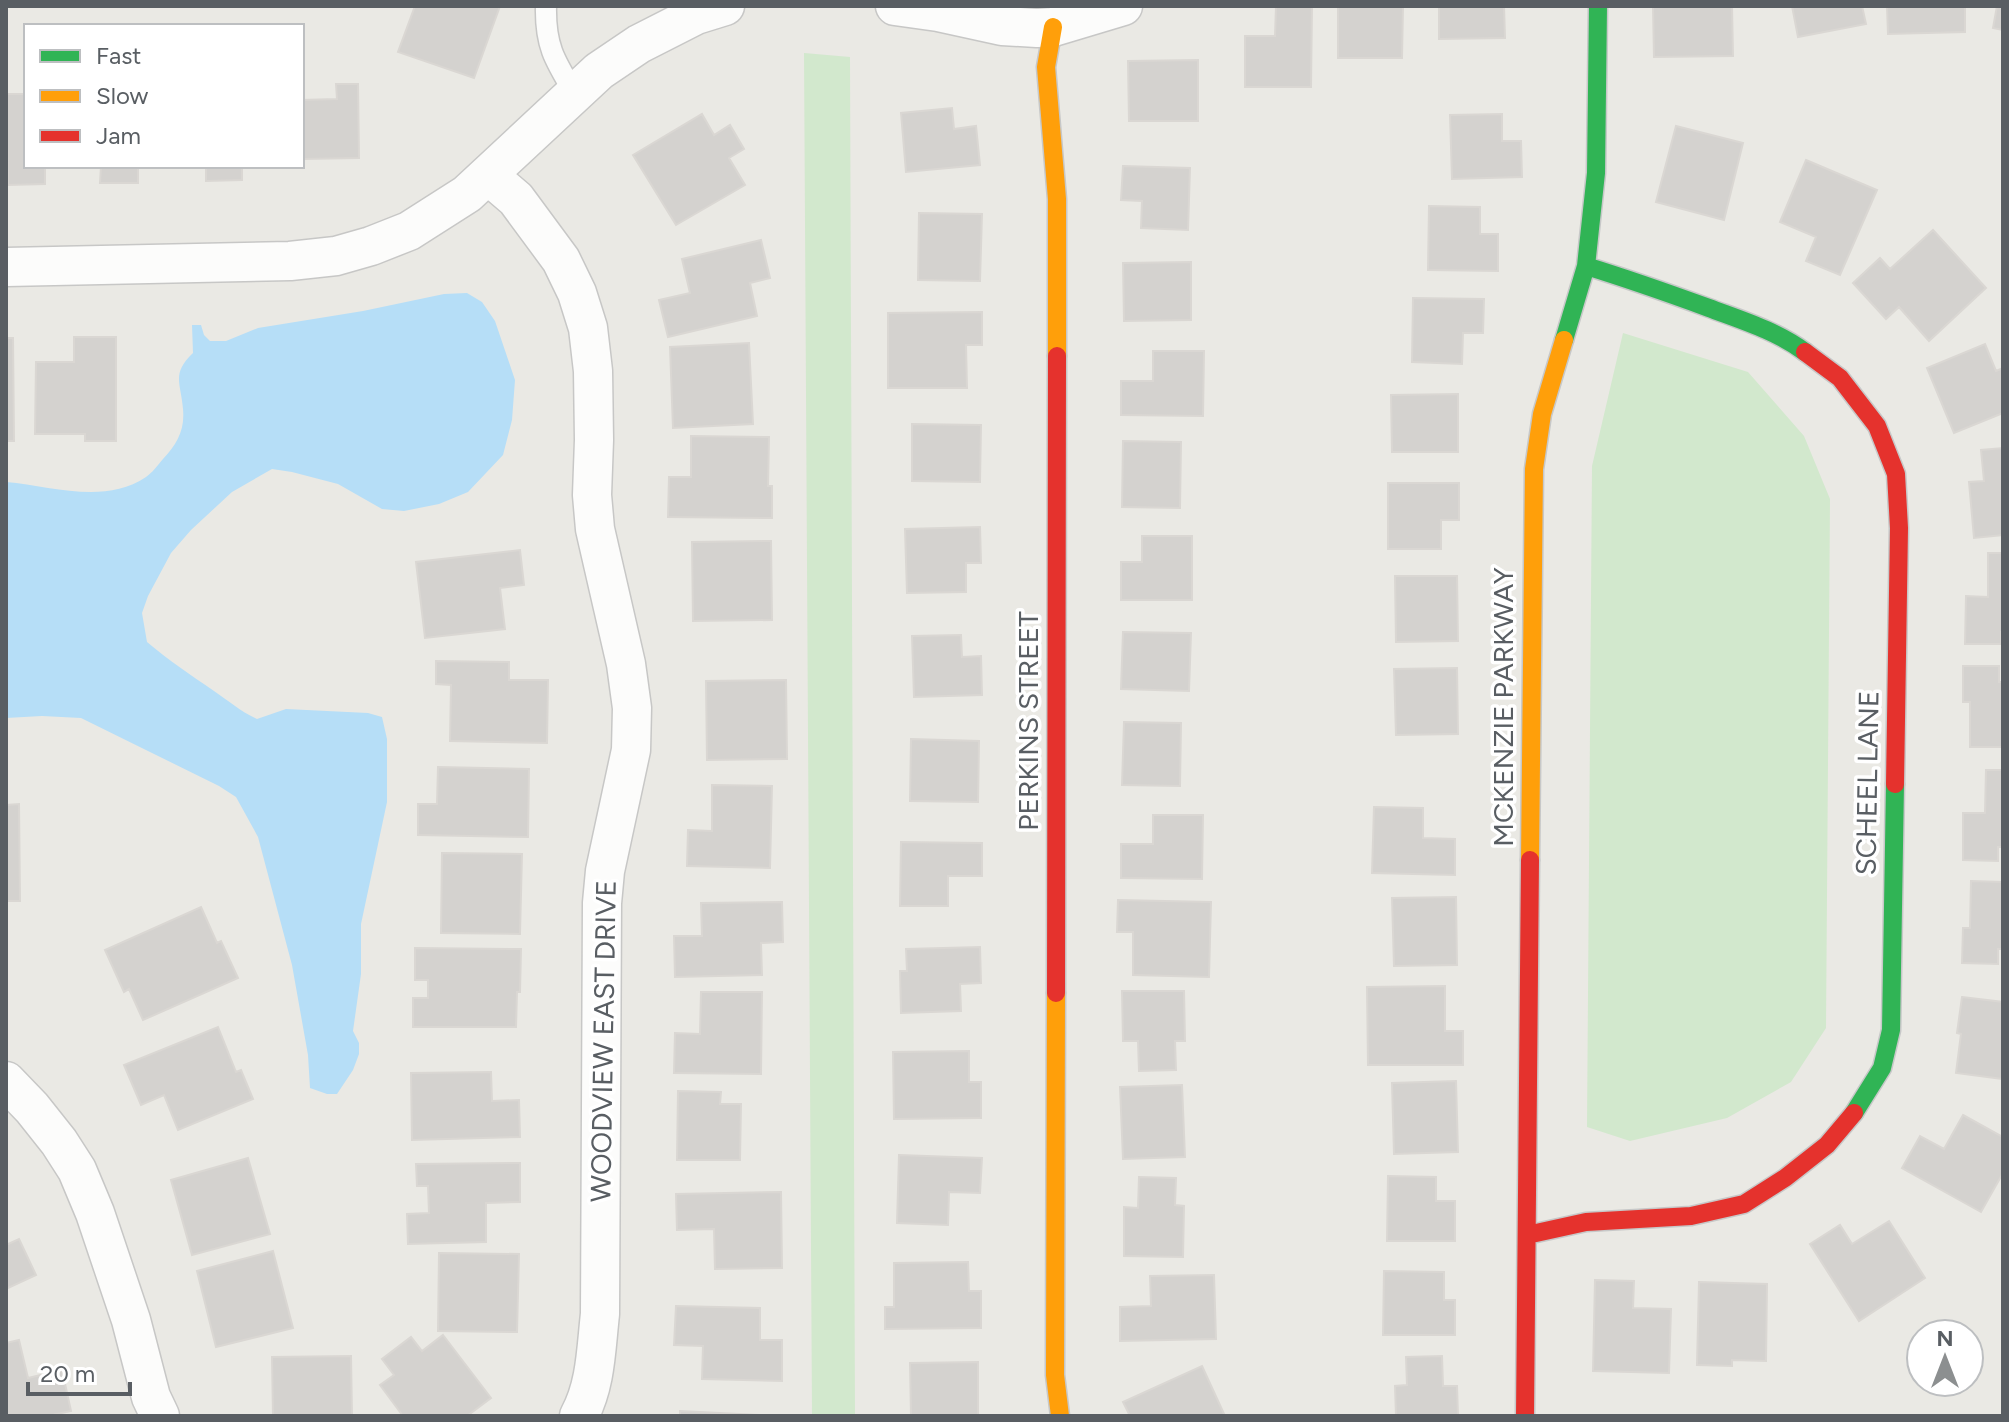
<svg xmlns="http://www.w3.org/2000/svg" width="2009" height="1422" font-family="Figtree,sans-serif">
  <style>
    .green { fill: #d2e8cd }
    .water { fill: #b6def7 }
    .building { fill: #d4d2cf; stroke: #dad7d3; stroke-width: 2 }
    .lines { fill: none; stroke-linecap: round; stroke-linejoin: round }
    .lane-casing { stroke: #c7c7c6; stroke-width: 23 }
    .street-casing { stroke: #c7c7c6; stroke-width: 41 }
    .fast-casing { stroke: #c7c8c8; stroke-width: 21 }
    .slow-casing { stroke: #c7c8c8; stroke-width: 21 }
    .jam-casing { stroke: #c7c8c8; stroke-width: 21 }
    .lane { stroke: #fcfcfb; stroke-width: 20 }
    .street { stroke: #fcfcfb; stroke-width: 38 }
    .fast { stroke: #30b455; stroke-width: 18 }
    .slow { stroke: #ff9f0a; stroke-width: 18 }
    .jam { stroke: #e5322d; stroke-width: 18 }
    .labels { text-anchor: middle; dominant-baseline: central; stroke-width: 7; stroke-linejoin: round; paint-order: stroke }
    .street-label { font-size: 28px; fill: #595e63; stroke: #fff }
  </style>
  <rect width="100%" height="100%" fill="#eae9e4"/>
  <!-- green -->
  <path class="green" d="M804 53 850 57 855 1416H812Z
    M1623 333 1748 372 1804 436 1830 499 1826 1028 1791 1082 1727 1118 1630 1141 1587 1127 1592 466Z"/>
  <!-- water -->
  <path class="water" d="M467 293 482 302 495 321 515 380 512 420 503 455 468 492 439 504 404 511 382 509 338 484 292 472 272 469 232 492 191 530 171 553 148 596 142 613 147 642C168 660 191 675 214 691 230 702 240 711 257 719L286 709 368 713 382 717 387 739V802L361 924V974L353 1031 359 1043V1054L353 1070 337 1094H327L310 1088 308 1055 292 965 258 837 236 797 219 786 81 718 42 716 6 718V482C52 486 104 505 146 477 152 473 158 465 163 459 177 444 185 430 183 409 181 383 171 374 193 353L192 325H201L204 335 210 341H226L258 328 363 311 444 294Z"/>
  <!-- building -->
  <path class="building" d="M415 6H500L474 78 398 52Z
    M1276 6H1312L1311 87H1245V36H1275Z
    M1338 6H1403L1402 58H1338Z
    M1439 6H1504L1505 38 1439 39Z
    M1653 6H1732L1733 56 1654 57Z
    M1792 6H1862L1866 24 1798 37Z
    M1887 6H1965V32L1888 34Z
    M1997 6H2003V30L1993 28Z
    M1198 60V121H1129L1128 61Z
    M336 84H358L359 158 302 159V100L337 99Z
    M6 94H26V166H45V184L8 185Z
    M952 108 954 129 976 126 980 165 906 172 901 113Z
    M702 114 714 135 730 125 744 149 729 158 745 185 676 225 633 155Z
    M1502 114V141H1521L1522 177 1452 179 1450 115Z
    M1676 126 1743 143 1724 220 1656 202Z
    M1806 160 1877 190 1840 275 1806 261 1816 237 1780 222Z
    M101 166H138V183H100Z
    M206 166H242V180L206 181Z
    M1123 166 1190 168 1188 230 1141 228 1142 201 1121 200Z
    M1429 206 1480 207V234H1498V271L1428 270Z
    M919 213 982 214 980 281 918 280Z
    M1933 230 1986 288 1929 341 1899 307 1886 319 1853 283 1880 258 1890 269Z
    M761 240 770 278 750 283 757 316 668 337 659 300 690 293 682 259Z
    M1191 262V320L1124 321 1123 263Z
    M1413 298 1484 299 1483 333H1463L1462 364 1412 362Z
    M982 312V345H966L967 388H888V313Z
    M74 337H116V441H85V434H35L36 362H74Z
    M6 338H13L14 441H6Z
    M749 343 753 424 673 428 670 347Z
    M1985 344 1996 371 2003 368V413L1954 433 1927 368Z
    M1153 351H1204L1203 416 1121 415V381H1153Z
    M1458 394V452H1392L1391 395Z
    M912 424 981 425 980 482 912 481Z
    M691 436 769 437 768 486H772V518L668 517 669 477H691Z
    M1123 441 1181 442 1180 508 1122 507Z
    M2003 448V535L1974 538 1969 482 1984 481 1981 450Z
    M1388 483H1459V520H1441V549H1388Z
    M980 527 981 563H966V592L907 593 905 529Z
    M1142 536H1192V600H1121V562H1142Z
    M771 541 772 620 693 621 692 542Z
    M520 550 524 585 500 588 505 629 425 638 416 562Z
    M1988 553H2003V632H2001V644H1965L1966 596 1988 597Z
    M1395 576H1457L1458 641 1396 642Z
    M1123 632 1191 633 1189 691 1121 689Z
    M961 635 962 657 981 656 982 695 914 697 912 636Z
    M436 661 509 662V680H548L547 743 450 741 451 685 436 684Z
    M1963 666H1999V682H2003V747H1970V702H1963Z
    M1457 668 1458 734 1396 735 1394 669Z
    M786 680 787 759 707 760 706 681Z
    M1124 722 1181 723 1180 786 1122 785Z
    M911 739 979 741 978 802 910 801Z
    M438 767 529 769 528 837 418 835V804H437Z
    M1986 770H2003V847H1998V861L1963 860V813H1985Z
    M712 785 772 786 770 868 687 866 688 830 712 831Z
    M19 804 20 901H6V805Z
    M1374 807 1423 808V838L1455 839V875L1372 873Z
    M1153 815H1203L1202 879 1121 878V844H1153Z
    M901 842 982 843V876H948V906H900Z
    M442 853 522 854 520 934 441 933Z
    M1971 881 2003 882V949H1998V964L1962 963 1963 928H1970Z
    M1456 897 1457 965 1394 966 1392 898Z
    M1118 900 1211 902 1209 977 1133 975V932H1117Z
    M782 902 783 942 761 943 762 975 675 977 674 936H702L701 903Z
    M201 907 217 943 221 941 238 978 143 1020 129 989 124 992 105 950Z
    M980 947 981 983 960 984 961 1011 901 1013 900 971H907L906 949Z
    M415 948 521 949 520 992H517L516 1027H413V998H428V980H415Z
    M1445 986V1031H1463V1065H1368L1367 987Z
    M1122 991H1184L1185 1041H1175L1176 1070 1139 1071 1138 1041H1123Z
    M701 992H762L761 1074 674 1073 675 1033 700 1034Z
    M1962 997 2003 1002V1079L1956 1073 1961 1034 1957 1033Z
    M218 1027 236 1072 241 1070 253 1099 178 1130 164 1095 141 1105 124 1065Z
    M969 1051V1082H981V1118L894 1119 893 1052Z
    M491 1072 492 1101 519 1100 520 1137 412 1140 411 1073Z
    M1456 1081 1458 1152 1394 1154 1392 1083Z
    M1182 1085 1185 1157 1123 1159 1120 1087Z
    M678 1091 721 1092 720 1104H741L740 1160H677Z
    M1963 1115 2003 1137V1173L1981 1212 1902 1168 1920 1136 1944 1149Z
    M899 1155 982 1158 980 1193 949 1192 948 1225 897 1223Z
    M248 1158 270 1234 192 1255 171 1180Z
    M520 1163V1202L486 1203V1242L408 1244 407 1214 429 1213 428 1186H417L416 1164Z
    M1388 1176 1436 1177V1201H1455V1241H1387Z
    M1139 1177 1176 1178 1175 1205 1184 1206 1183 1257 1124 1256V1207L1138 1208Z
    M781 1192 782 1268 715 1269 714 1229 677 1230 676 1194Z
    M1889 1221 1925 1278 1859 1321 1810 1244 1840 1225 1852 1244Z
    M19 1239 36 1275 6 1289V1245Z
    M273 1251 293 1328 216 1347 197 1271Z
    M439 1253 519 1254 517 1332 438 1331Z
    M968 1262 969 1291H981V1328L885 1329V1307H894V1263Z
    M1384 1271 1444 1272V1300H1455V1335H1383Z
    M1214 1275 1216 1339 1120 1341V1307L1151 1306 1150 1276Z
    M1595 1280 1634 1281 1633 1308 1671 1309 1669 1373 1593 1371Z
    M1699 1282 1767 1284 1766 1361 1732 1360V1366L1697 1365Z
    M676 1306 760 1308V1340H782V1381L702 1379 703 1346 674 1345Z
    M443 1335 491 1398 467 1416H403L380 1385 394 1375 382 1359 411 1337 422 1351Z
    M19 1340 28 1378 62 1370 71 1411 48 1416H6V1343Z
    M351 1356 352 1416H273L272 1357Z
    M1442 1356 1443 1386H1457L1458 1416H1396L1395 1386 1407 1385 1406 1357Z
    M978 1362V1416H911L910 1363Z
    M1202 1366 1225 1416H1130L1123 1402Z
    M680 1411 780 1416H680Z"/>
  <g class="lines">
    <defs>
      <path id="lane" d="M546 6C545 46 555 61 575 94"/>
      <path id="street" d="M895 6 938 12 1002 26 1037 28 1053 27 1123 6
        M488 175 516 199 561 260 577 293 588 328 593 371 594 440 592 495 595 529 626 664 632 708 631 750 605 871 602 903 600 1314C596 1349 596 1385 579 1416
        M6 267 290 261 336 256 371 246 409 231 467 194 599 71 639 44 696 15 725 6
        M6 1081 32 1108 59 1142 77 1170 95 1213 131 1320 151 1397 160 1416"/>
      <path id="fast" d="M1586 266C1628 279 1668 293 1709 308 1741 320 1777 331 1805 352
        M1564 340 1586 266 1596 173 1598 6
        M1854 1113 1882 1068 1891 1030 1895 784"/>
      <path id="slow" d="M1053 27 1046 67 1057 199V356
        M1530 860 1534 469 1542 414 1564 340
        M1056 993 1055 1375 1060 1416"/>
      <path id="jam" d="M1805 352 1840 378 1877 426 1896 474 1899 528 1895 784
        M1056 993 1057 356
        M1527 1235 1586 1222 1691 1216 1744 1204 1785 1178 1827 1145 1854 1113
        M1525 1416 1530 860"/>
    </defs>
    <!-- lane casing -->
    <use href="#lane" class="lane-casing"/>
    <!-- street casing -->
    <use href="#street" class="street-casing"/>
    <!-- fast casing -->
    <use href="#fast" class="fast-casing"/>
    <!-- slow casing -->
    <use href="#slow" class="slow-casing"/>
    <!-- jam casing -->
    <use href="#jam" class="jam-casing"/>
    <!-- lane -->
    <use href="#lane" class="lane"/>
    <!-- street -->
    <use href="#street" class="street"/>
    <!-- fast -->
    <use href="#fast" class="fast"/>
    <!-- slow -->
    <use href="#slow" class="slow"/>
    <!-- jam -->
    <use href="#jam" class="jam"/>
  </g>
  <g class="labels">
    <!-- street labels -->
    <g class="street-label">
      <text transform="translate(1503 707) rotate(-90)">MCKENZIE PARKWAY</text>
      <text transform="translate(1028 721) rotate(-90)">PERKINS STREET</text>
      <text transform="translate(1867 783) rotate(-89)">SCHEEL LANE</text>
      <text transform="translate(603 1041) rotate(-89)">WOODVIEW EAST DRIVE</text>
    </g>
  </g>
  <!-- border -->
  <rect width="2009" height="1422" fill="none" stroke="#595e63" stroke-width="16"/>
  <!-- legend -->
  <rect x="24" y="24" width="280" height="144" fill="#ffffff" stroke="#bdbfc1" stroke-width="2"/>
  <rect x="40" y="50" width="40" height="12" fill="#30b455" stroke="#bdbfc1" stroke-width="2"/>
  <text x="96" y="64" font-size="24" fill="#595e63">Fast</text>
  <rect x="40" y="90" width="40" height="12" fill="#ff9f0a" stroke="#bdbfc1" stroke-width="2"/>
  <text x="96" y="104" font-size="24" fill="#595e63">Slow</text>
  <rect x="40" y="130" width="40" height="12" fill="#e5322d" stroke="#bdbfc1" stroke-width="2"/>
  <text x="96" y="144" font-size="24" fill="#595e63">Jam</text>
  <!-- north arrow -->
  <g transform="translate(1945 1358)"><circle r="38" fill="#ffffff" stroke="#bdbfc1" stroke-width="2"/>
  <path d="M0-6L14 30L0 20L-14 30Z" fill="#8c8f90"/>
  <text y="-12" font-size="22" font-weight="bold" text-anchor="middle" fill="#595e63">N</text>
  </g>
  <!-- scale -->
  <path d="M28 1382v12h102v-12" fill="none" stroke="#595e63" stroke-width="4"/>
  <text x="40" y="1382" font-size="24" fill="#595e63" stroke="#ffffff" stroke-width="6" paint-order="stroke">20 m</text>
</svg>
